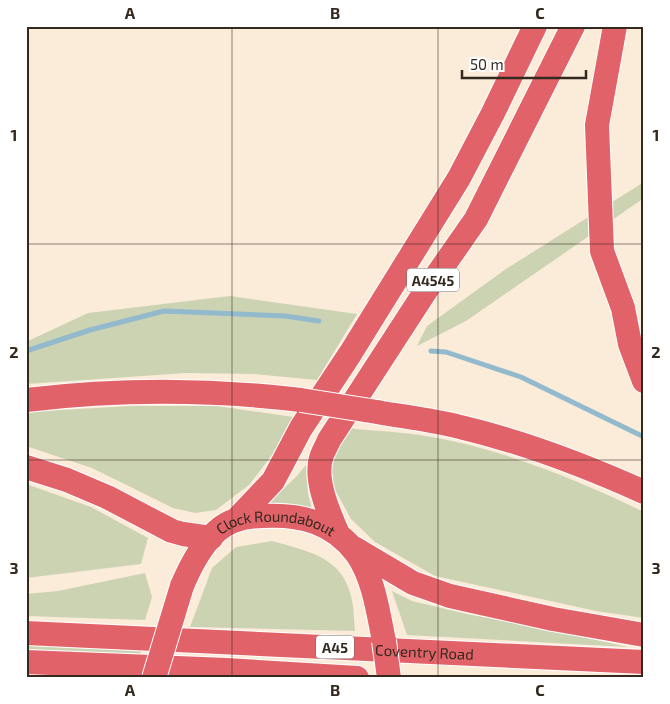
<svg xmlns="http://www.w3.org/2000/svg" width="670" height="704" font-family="'Exo 2',sans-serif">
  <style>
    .green { fill: #ccd3b3 }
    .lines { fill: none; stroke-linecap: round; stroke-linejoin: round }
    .stream { stroke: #92b9cc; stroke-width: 5 }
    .highway-casing { stroke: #fff; stroke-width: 26 }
    .highway { stroke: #e2626a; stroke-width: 24 }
    .highway-bridge-casing { stroke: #fff; stroke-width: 26; stroke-linecap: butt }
    .highway-bridge { stroke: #e2626a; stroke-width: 24 }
    .grid { fill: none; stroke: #33291e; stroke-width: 1; stroke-opacity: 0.55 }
    .labels { text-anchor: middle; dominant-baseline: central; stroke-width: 4; stroke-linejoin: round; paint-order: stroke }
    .shield { fill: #fff; stroke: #706962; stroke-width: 1 }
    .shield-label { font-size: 14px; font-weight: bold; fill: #33291e }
    .street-label { font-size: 15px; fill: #33291e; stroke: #fff }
    .neatline { fill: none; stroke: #33291e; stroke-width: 2 }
    .grid-label { font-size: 16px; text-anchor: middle; font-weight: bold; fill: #33291e }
  </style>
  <rect width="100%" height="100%" fill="#fbebd9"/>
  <!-- green -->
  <path class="green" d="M644 182V198L466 321 417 346 427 326 506 269Z
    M230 296 357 314 317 380 253 374 186 373 26 384V342L88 313Z
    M130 406H217L300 418 249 485 216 510 195 513 173 508 92 468 26 446V412Z
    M341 427C367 431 394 431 420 435 497 447 574 478 644 512V618L596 611 435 576 375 542 351 519 334 488 330 456Z
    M306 465 308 494 312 509 299 505 267 504 295 478Z
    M26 484 91 507 148 538 141 564 26 578Z
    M272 541C306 551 342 556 351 596 354 607 354 620 355 631L190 627 212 568 236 547Z
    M145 573 152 597 145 620 26 616V594L58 591Z
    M392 591 412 601 467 614 532 626 628 647 407 635Z
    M26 640 143 644 140 656 26 649Z"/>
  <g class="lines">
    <!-- stream -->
    <path class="stream" d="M26 351 90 330 164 311 285 316 319 321
      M431 351 446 352 521 377 644 437"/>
    <defs>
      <g id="highway">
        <path d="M615 26 597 125 602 251 623 308 630 344 644 381"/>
        <path d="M26 400C118 389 209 389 301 400"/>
        <path d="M377 412C405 417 433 420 460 427 524 442 584 465 644 492"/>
        <path d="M26 467 67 480 107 497 172 531 183 534 211 538"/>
        <path d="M236 520 273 481 301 428 350 354 459 178 493 113 535 26"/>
        <path d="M338 534C329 513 313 478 322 455 324 450 327 445 329 440L423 295 476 219 573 26"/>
        <path d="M354 548 413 583 450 596 553 619 644 635"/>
        <path id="s1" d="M182 586C190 567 201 545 217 531 229 520 246 516 263 516 301 514 333 522 357 554 374 579 378 612 384 641"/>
        <path id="s2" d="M26 633 644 662"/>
        <path d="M26 662 227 670 357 678"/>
      </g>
    </defs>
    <!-- highway casing -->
    <use href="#highway" class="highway-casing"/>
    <!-- highway -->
    <use href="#highway" class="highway"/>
    <defs>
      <path id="highway-bridge" d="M301 400 377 412
        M384 641 389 678
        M154 678 182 586"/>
    </defs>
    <!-- highway-bridge casing -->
    <use href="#highway-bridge" class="highway-bridge-casing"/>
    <!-- highway-bridge -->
    <use href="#highway-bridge" class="highway-bridge"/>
  </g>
  <!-- grid -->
  <path class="grid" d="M232 26V678M438 26V678M26 244H644M26 460H644"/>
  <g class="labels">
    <!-- shield labels -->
    <g class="shield">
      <rect x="407" y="268.5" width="52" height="23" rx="4"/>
      <rect x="316" y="635.5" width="38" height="23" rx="4"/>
    </g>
    <g class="shield-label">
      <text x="433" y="280">A4545</text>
      <text x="335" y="647">A45</text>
    </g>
    <!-- street labels -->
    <g class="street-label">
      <text stroke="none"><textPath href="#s1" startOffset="128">Clock Roundabout</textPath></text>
      <text stroke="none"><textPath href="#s2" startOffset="399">Coventry Road</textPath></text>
    </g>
  </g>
  <!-- border -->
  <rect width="670" height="704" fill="none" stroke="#ffffff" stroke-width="55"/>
  <!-- scale -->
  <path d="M462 70v8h124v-8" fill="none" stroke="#33291e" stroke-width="2.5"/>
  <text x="470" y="70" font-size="15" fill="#33291e" stroke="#ffffff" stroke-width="4" paint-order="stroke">50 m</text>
  <rect x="28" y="28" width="614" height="648" class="neatline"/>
  <g class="grid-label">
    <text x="130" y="19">A</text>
    <text x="335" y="19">B</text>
    <text x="540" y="19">C</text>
    <text x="14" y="141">1</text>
    <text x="656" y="141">1</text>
    <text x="14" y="358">2</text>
    <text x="656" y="358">2</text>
    <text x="14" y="574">3</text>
    <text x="656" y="574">3</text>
    <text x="130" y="696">A</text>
    <text x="335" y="696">B</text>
    <text x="540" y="696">C</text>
  </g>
</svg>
